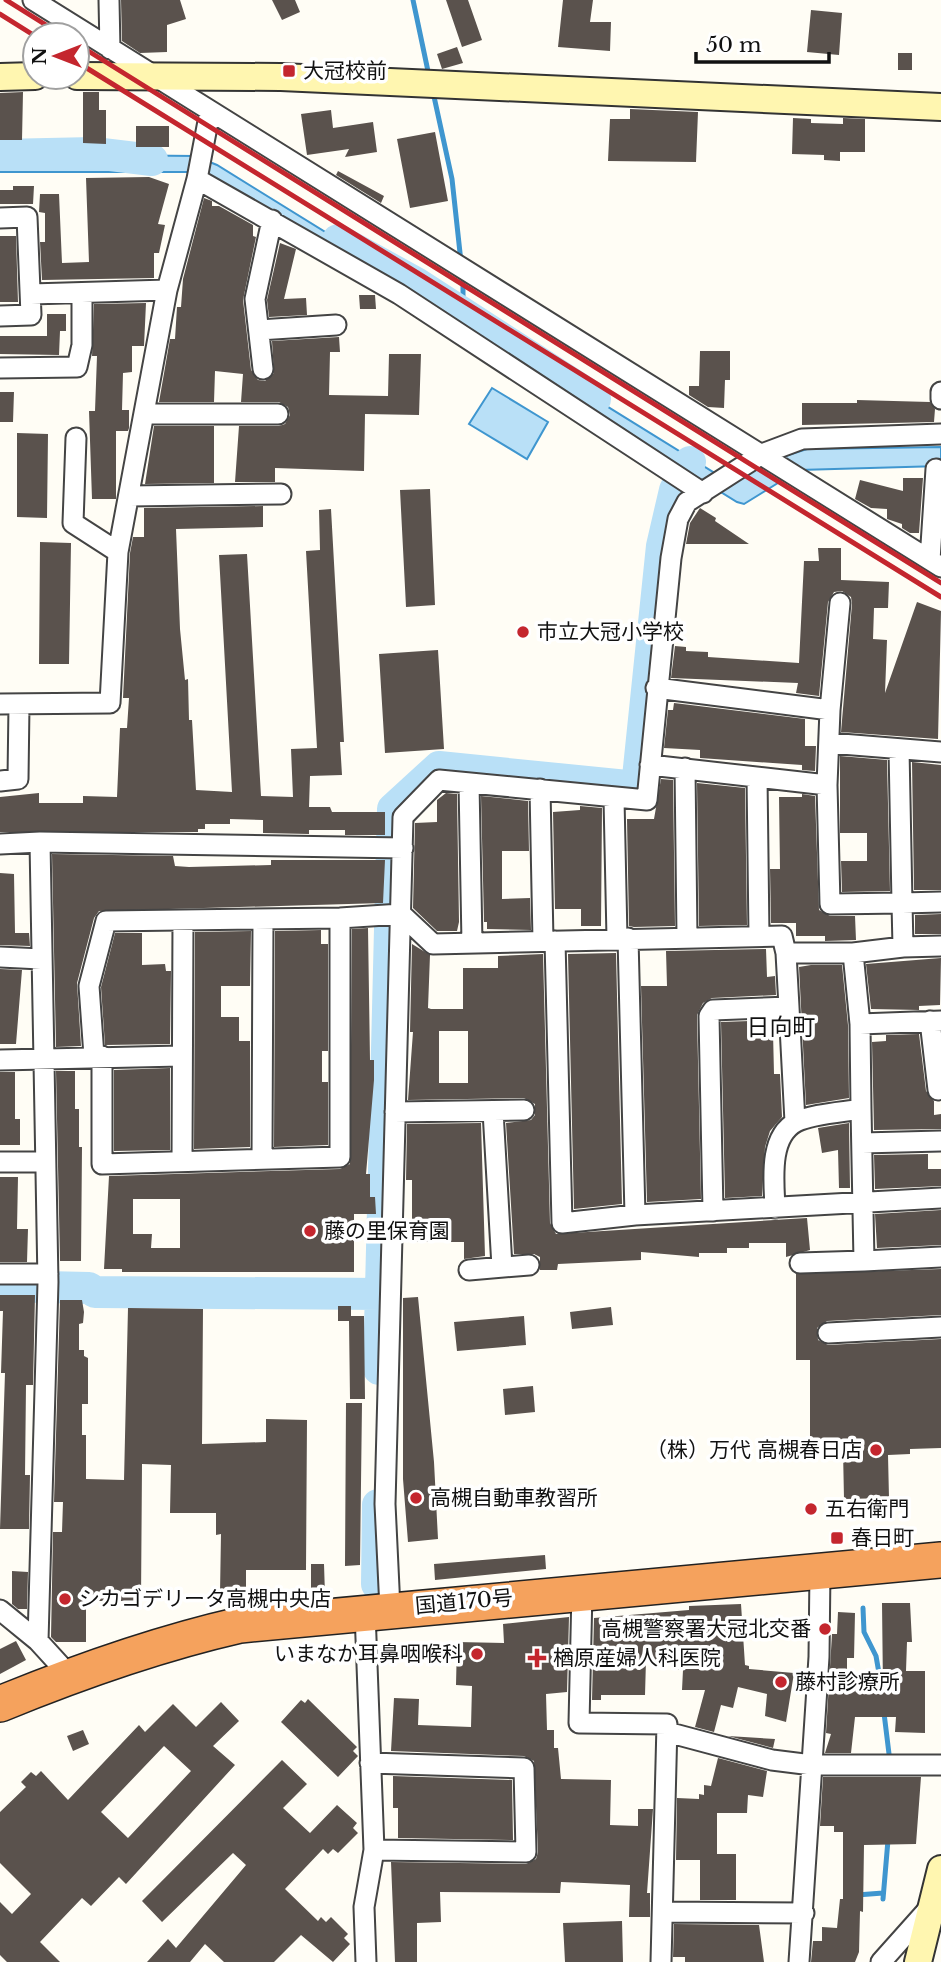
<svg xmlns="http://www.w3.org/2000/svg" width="941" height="1962" font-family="'Libre Baskerville','Noto Sans JP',serif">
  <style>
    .water { fill: #b9e0f7; stroke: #3f96cf; stroke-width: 2 }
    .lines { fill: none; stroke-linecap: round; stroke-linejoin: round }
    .stream { stroke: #3f96cf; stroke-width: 5 }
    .river { stroke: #b9e0f7; stroke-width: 32 }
    .building { fill: #5a524d; fill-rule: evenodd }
    .street-casing { stroke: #444; stroke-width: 23 }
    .secondary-casing { stroke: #333; stroke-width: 30 }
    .highway-casing { stroke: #222; stroke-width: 38 }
    .street { stroke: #fff; stroke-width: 19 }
    .secondary { stroke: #fff6b0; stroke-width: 26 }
    .highway { stroke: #f5a25d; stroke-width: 35 }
    .rail { stroke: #c4262e; stroke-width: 5 }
    .poi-dot { fill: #c4262e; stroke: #fff; stroke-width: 2.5 }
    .labels { text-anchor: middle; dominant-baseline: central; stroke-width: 7; stroke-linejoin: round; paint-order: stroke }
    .poi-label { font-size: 21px; fill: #111; stroke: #fff; text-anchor: start }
    .street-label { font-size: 21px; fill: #111; stroke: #fff }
    .neighbourhood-label { font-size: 23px; fill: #111; stroke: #fff }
  </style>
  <rect width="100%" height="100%" fill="#fffdf5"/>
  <!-- water -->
  <path class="water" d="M0 154 195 156 217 165 731 483 776 459 807 449 941 447V466L799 470 744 504 737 502 211 176 192 172H0Z
    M492 388 548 422 527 459 469 424Z"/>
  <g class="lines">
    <!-- stream -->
    <path class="stream" d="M413 0 429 76
      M433 92 452 179 461 262
      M463 312V275
      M863 1608 864 1632 876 1656 883 1696
      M884 1713 890 1762
      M857 1895 883 1893
      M883 1899 888 1840"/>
    <!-- river -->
    <path class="river" d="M0 155 94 153 152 160
      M338 240 416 283 595 399
      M0 1286 89 1288 95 1292 381 1294
      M379 1369 393 809 439 767 637 787 662 546 675 490 690 462
      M377 1584 378 1505"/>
  </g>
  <!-- building -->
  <path class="building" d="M121 0H180L186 19 167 25V52L140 53 122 41Z
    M272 0H295L300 12 282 20Z
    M446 0H468L482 40 462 47Z
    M563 0H593L590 22H611L610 51 558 47Z
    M811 10 842 13 839 55 807 52Z
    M457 47 463 63 442 69 437 54Z
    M898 53H912V70H898Z
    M23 92 22 140H0V93Z
    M83 92H99V110H106V144L83 143Z
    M630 109 698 112 696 162 608 161 610 119H630Z
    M331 110 333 128 373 122 377 152 345 157 349 149 307 155 301 114Z
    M793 118 811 119V123L843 124V118L865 119V152H840V161L824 160V155L792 154Z
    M136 126H169V147H136Z
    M435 132 448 201 410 208 397 139Z
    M338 171 384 196 381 203 336 175Z
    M149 177 169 184 158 224 165 225 159 253H154V278L42 280 40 242H45V213L39 212 40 194H59L62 263 89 262 86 178Z
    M13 186H34L33 204H0V190H13Z
    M204 198 212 201V206H219L253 225V236L256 237 243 300 251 370 258 380 265 381 274 373 272 341 339 337 340 352H330L329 395 388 396 389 354H421L419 415 365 414 364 471 275 468V482H235L239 426H279L285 424 290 415 288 407 279 402H241L243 374 215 371 214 402H159L170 339H175L177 307H181L183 279Z
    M0 236H16L18 302H0Z
    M280 243 296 249 284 299 306 298 307 315 269 317 267 300Z
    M359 295H375L376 309H360Z
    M146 303 144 346H132V372L123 373 122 410H129V428L128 431H116V499H92L89 411H95L97 356H92L94 304Z
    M47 314H66V331H60L59 355 0 354V336H47Z
    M700 351H730V380H725L724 408 708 407 689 395V386H699Z
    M0 392H14L13 422H0Z
    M857 400 930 402 935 409 934 422 802 425V403H857Z
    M154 426H214V483L145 484Z
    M17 433 48 434 47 518 17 517Z
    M903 478H923L919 533H910L902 528V524L887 519V509L871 508 855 499 860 480 903 491Z
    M430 489 435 605 406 607 400 490Z
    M263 506V527L176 529 180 629 185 680 188 679 189 720H192L196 790 232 792 219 555 247 554 261 796 293 797 291 749 317 748 306 551 320 550 319 510 331 509 344 742H340L342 775 310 776 309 807H330L332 812H385V835H345V830H309V834L263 833V820L230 819V824H205V829H198V832H0V797L39 793V803H83V796L117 797 120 728H127L129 698H123L130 553 133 537H144V508Z
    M700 508 716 518 715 521 749 544H686L690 523Z
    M40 542 71 543 69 664H39Z
    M818 548H841V580L889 582 888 608H874L873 639 887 640 885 693 917 602 941 611 938 739 841 732 852 604 851 597 842 591 834 592 828 602 819 696 796 693 798 683 671 678 675 646 686 647V651L708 652V657L799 663 804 561H819Z
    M438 650 444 749 385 753 379 654Z
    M674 703 805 719V746H816L815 771 802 770V765L700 758V750L664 748 668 710H673Z
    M840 756 887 760 890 891 842 892 841 861H867V833H840Z
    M912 762 941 765V890H914Z
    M661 779 673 780 675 926 634 927 629 926 627 819H654Z
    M697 783 745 788 747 925 699 926Z
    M446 793 457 794 459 922 457 931H437L413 908 415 823 437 822V800Z
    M802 794 815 796 819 910 830 916H855L856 940 825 941V936H796V923H771L770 869H780L779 797H802Z
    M481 796 528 801 529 851H502V899L530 898 531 930 487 929V922H484Z
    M580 806 602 808 601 926H581V909H555L553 812 580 810Z
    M52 854 173 856 175 866 189 867 271 865V860H385L383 903 99 911 94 918 77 983 81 1046 56 1047Z
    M0 873 14 874 15 933H29L30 946 0 945Z
    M941 914V934H915V915Z
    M368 928 370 1060H374V1080L366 1174H370V1197H375L376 1214H354V1272H122V1269H104L109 1176 340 1169 350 1164 352 929ZM133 1199H180V1248H151L152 1234H133Z
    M321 930V944H328V1051H322V1082H328V1145L274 1147 275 931Z
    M251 931 250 986H221V1017H239V1041H250V1147L194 1149 195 932Z
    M115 933H142V965L165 964 166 971H171L170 1044 105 1045 101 987Z
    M412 944 430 955 428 1008 431 1009H463V968H498V956L543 954 550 1223 556 1234 807 1218 810 1250 786 1257V1243H749V1248H727V1253H699V1257L641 1252V1260L558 1264 557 1270H540V1257L534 1254H514L506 1123 531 1120 535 1115V1104L524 1098 408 1100 413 1032H410ZM439 1031H468V1083H439Z
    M766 949 767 977 775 976 776 995 712 998 703 1003 697 1015 701 1199 647 1202 641 986H667L666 951Z
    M616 953 622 1204 574 1209 568 954Z
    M941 958 940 1005 919 1006V1010L871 1009 866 964Z
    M811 965H842L848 1025 849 1098 806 1105 799 967Z
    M0 969 22 970 16 1044H0Z
    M777 1020 778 1032H773L774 1074H780L782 1117 770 1131 765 1147 762 1196 725 1198 721 1022Z
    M919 1034 926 1091 934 1101V1115L941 1114V1129L874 1130 872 1042 886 1041V1035Z
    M170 1068V1150L114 1151V1070Z
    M56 1071H75V1109H79V1147H82L81 1261H60Z
    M0 1072H15V1119H20V1145H0Z
    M481 1123 485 1256 464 1259V1242H415V1229H412V1180H406L407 1124Z
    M849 1123 850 1188H839L838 1150 822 1153 818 1128Z
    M928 1154V1169H941V1186L875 1189 874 1155Z
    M0 1177H18L17 1229H28L27 1262H0Z
    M941 1210V1245L877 1248 875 1214Z
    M941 1269V1315L827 1321 817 1328 818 1340 828 1345 941 1339V1448L910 1449V1454L888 1455 889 1498 844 1499 843 1450H817V1438H810V1360H796V1274Z
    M0 1295H35L33 1385H26L25 1475H30L29 1529H0L5 1373H1L3 1311H0Z
    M418 1297 434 1462 438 1539 408 1542 403 1479V1298Z
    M60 1300H82L84 1312 83 1323 79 1324V1350H84V1356L88 1358V1404H82V1435H86V1479L124 1480 128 1308 203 1309 202 1444 266 1442V1419L307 1420 306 1570H246V1593H220L221 1534 216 1535V1513H170L171 1465 142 1464 141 1601H86V1642H56L51 1637 53 1532H62L63 1502H54Z
    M338 1306H351V1316H364L365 1399H350L349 1321H338Z
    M611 1307 613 1325 572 1329 570 1312Z
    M524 1316 526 1345 457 1351 454 1322Z
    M533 1386 535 1412 505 1415 503 1389Z
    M346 1403H362L360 1565 345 1566Z
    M545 1555 546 1569 435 1580 434 1564Z
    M311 1564H324L325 1595H311Z
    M12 1571 28 1572 27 1609H18L12 1604Z
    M882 1603H910L912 1642H907L906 1671H925V1733L895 1732 896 1717H855L851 1753H825L831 1734 826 1733 832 1634H837L838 1612 855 1613 854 1658H847V1689H883Z
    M741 1604 745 1665 749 1666V1669L794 1673 786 1722 765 1716 767 1694 738 1687 733 1708 721 1705 714 1732 695 1727 705 1690H682L683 1670H677V1660H646L645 1695H601V1700H592L594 1618 689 1610V1606Z
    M569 1617 567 1692 546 1694 547 1730H554V1748H558L561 1779 611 1780 610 1825 638 1826V1809H653L647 1893H650V1917H629L630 1885 561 1882 560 1893 440 1892 441 1922 417 1923V1962H395L391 1862 526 1864 536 1859 538 1852 534 1761 524 1756 391 1751 394 1698 419 1699 418 1725 471 1727 472 1686 456 1685 457 1642 504 1643 503 1624Z
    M16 1641 26 1660 0 1674V1649Z
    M308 1699 357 1747 353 1751 358 1756 338 1777 281 1722 301 1700 305 1703Z
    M221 1702 239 1721 213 1746 235 1765 126 1884 119 1877 91 1906 82 1898 40 1942 60 1962H7L0 1955V1902L12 1914 31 1894 0 1863V1812L26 1787 21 1782 31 1772 36 1776 41 1771 68 1800 139 1725 145 1732 173 1704 196 1727ZM164 1746 191 1771 128 1838 101 1812Z
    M83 1730 89 1744 73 1751 67 1736Z
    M728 1736 775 1739 773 1748Z
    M718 1758 767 1771 763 1797 748 1795 747 1813H717V1854H736V1900H700V1860H676L677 1798 699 1799V1794L704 1795V1785L711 1786Z
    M282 1760 307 1784 283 1808 310 1833 337 1805 357 1823 353 1828 358 1833 338 1853 333 1849 328 1854 323 1849 285 1889 318 1921 321 1917 326 1922 331 1917 348 1934 344 1938 350 1944 333 1962 301 1935 274 1962H224L205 1944 190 1962H147L168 1939 176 1948 246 1865 233 1853 162 1922 142 1901Z
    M393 1776 512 1780 513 1840 398 1838V1808H393Z
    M823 1777H921L916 1844 864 1845 863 1912 860 1911 859 1952 855 1962H811L813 1941H822V1927L837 1928 840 1899H843V1832H834V1826H820Z
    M622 1921 623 1962H565L563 1923Z
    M674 1924 759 1925 764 1962H685V1957H673Z"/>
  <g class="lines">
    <defs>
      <path id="street" d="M33 0 941 567
        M109 0 110 49
        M197 179 399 294 703 493
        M0 218 27 217 31 315 0 316
        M31 294 167 290
        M259 330 336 325
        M0 368 77 367 82 345V294
        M263 369 255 299 272 220
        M941 392V399
        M144 414H278
        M76 438 73 523 118 552
        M129 496 281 494
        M930 560 936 469
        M656 688 830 710 827 785
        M0 704 110 703 118 552 167 290 197 179 210 111
        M830 710 840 603
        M829 743 941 752
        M899 749 902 903 941 902
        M650 765 827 785 830 904 902 903 903 947
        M685 768 687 937
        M757 777 759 936
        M0 781 18 779 19 705
        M469 783 472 943
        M540 789 543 941
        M614 799 617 938
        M0 844 40 842 403 848
        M628 938 635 1215
        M555 941 562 1223 635 1215 941 1198
        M853 953 860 1024 861 1109
        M0 957 41 959
        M789 1007 795 1122
        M930 1021 938 1090
        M860 1024 941 1021
        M94 1056 89 986 106 921 340 918 401 914 433 944 782 936 786 953H853L903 947 941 946
        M102 1056V1164L340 1157V918
        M0 1060 181 1056
        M493 1111 502 1267
        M395 1112 524 1110
        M862 1143 941 1141
        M262 1159 263 919
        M182 1161 183 920
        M0 1162H45
        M775 1208C774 1182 768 1137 796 1122 811 1114 844 1112 861 1109L864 1261 800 1263
        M713 1211 709 1016 713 1010 789 1007 786 953
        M864 1261 941 1257
        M469 1270 529 1265
        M0 1274H48
        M828 1333 941 1327
        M582 1591 579 1723 667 1724 661 1962
        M390 1609 385 1504 403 817 439 780 647 800 671 558 678 519 687 502 762 454 802 439 941 434
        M0 1610 38 1641 69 1675
        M365 1612 374 1850 364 1907 366 1962
        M38 1641 48 1282 40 842
        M667 1732 772 1760 812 1765H941
        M370 1763 524 1768 526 1852 374 1850
        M664 1912 804 1913
        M799 1962 819 1657 820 1570
        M881 1962 931 1906"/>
      <path id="secondary" d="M77 76 281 77 941 107
        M0 77 35 76
        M918 1962 941 1869"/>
      <path id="highway" d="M0 1704C78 1672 157 1644 240 1625L941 1560"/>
    </defs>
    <!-- street casing -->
    <use href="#street" class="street-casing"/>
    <!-- secondary casing -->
    <use href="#secondary" class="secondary-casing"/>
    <!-- highway casing -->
    <use href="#highway" class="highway-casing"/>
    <!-- street -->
    <use href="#street" class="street"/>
    <!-- secondary -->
    <use href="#secondary" class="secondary"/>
    <!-- highway -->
    <use href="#highway" class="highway"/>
    <!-- rail -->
    <path class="rail" d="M6 0 62 35
      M0 14 35 36
      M77 44 941 583
      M77 62 941 597"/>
  </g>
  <!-- markers -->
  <g class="poi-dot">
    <rect x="282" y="64" width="14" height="14" rx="3.5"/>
    <circle cx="523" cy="632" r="7"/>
    <circle cx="310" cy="1231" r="7"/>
    <circle cx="876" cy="1450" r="7"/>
    <circle cx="416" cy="1498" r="7"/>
    <circle cx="811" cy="1509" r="7"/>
    <rect x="830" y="1531" width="14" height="14" rx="3.5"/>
    <circle cx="65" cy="1599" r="7"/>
    <circle cx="825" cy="1629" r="7"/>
    <circle cx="477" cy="1654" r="7"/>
    <path d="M533.5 1647.5h7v7h7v7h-7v7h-7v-7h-7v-7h7z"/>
    <circle cx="781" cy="1682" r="7"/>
  </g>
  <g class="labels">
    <!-- poi labels -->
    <g class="poi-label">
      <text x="303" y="71">大冠校前</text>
      <text x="537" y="632">市立大冠小学校</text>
      <text x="324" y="1231">藤の里保育園</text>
      <text x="862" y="1450" text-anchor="end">（株）万代 高槻春日店</text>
      <text x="430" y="1498">高槻自動車教習所</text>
      <text x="825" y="1509">五右衛門</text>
      <text x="851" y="1538">春日町</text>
      <text x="79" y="1599">シカゴデリータ高槻中央店</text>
      <text x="811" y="1629" text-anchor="end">高槻警察署大冠北交番</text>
      <text x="463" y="1654" text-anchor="end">いまなか耳鼻咽喉科</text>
      <text x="553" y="1658">楢原産婦人科医院</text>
      <text x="795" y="1682">藤村診療所</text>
    </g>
    <!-- street labels -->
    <g class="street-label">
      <text transform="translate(464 1602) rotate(-5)">国道170号</text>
    </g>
    <!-- neighbourhood labels -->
    <g class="neighbourhood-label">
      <text x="781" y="1027">日向町</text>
    </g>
  </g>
  <!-- north arrow -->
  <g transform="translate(56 56) rotate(270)"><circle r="33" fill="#ffffff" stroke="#a0a0a0" stroke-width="2"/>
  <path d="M0-5L12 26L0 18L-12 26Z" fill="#c4262e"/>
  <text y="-10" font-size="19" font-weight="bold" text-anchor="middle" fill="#111111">N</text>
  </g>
  <!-- scale -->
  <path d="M696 52v10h133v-10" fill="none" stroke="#111111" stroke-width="3.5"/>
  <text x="706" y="52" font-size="21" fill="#111111" stroke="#ffffff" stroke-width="5" paint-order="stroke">50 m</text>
</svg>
